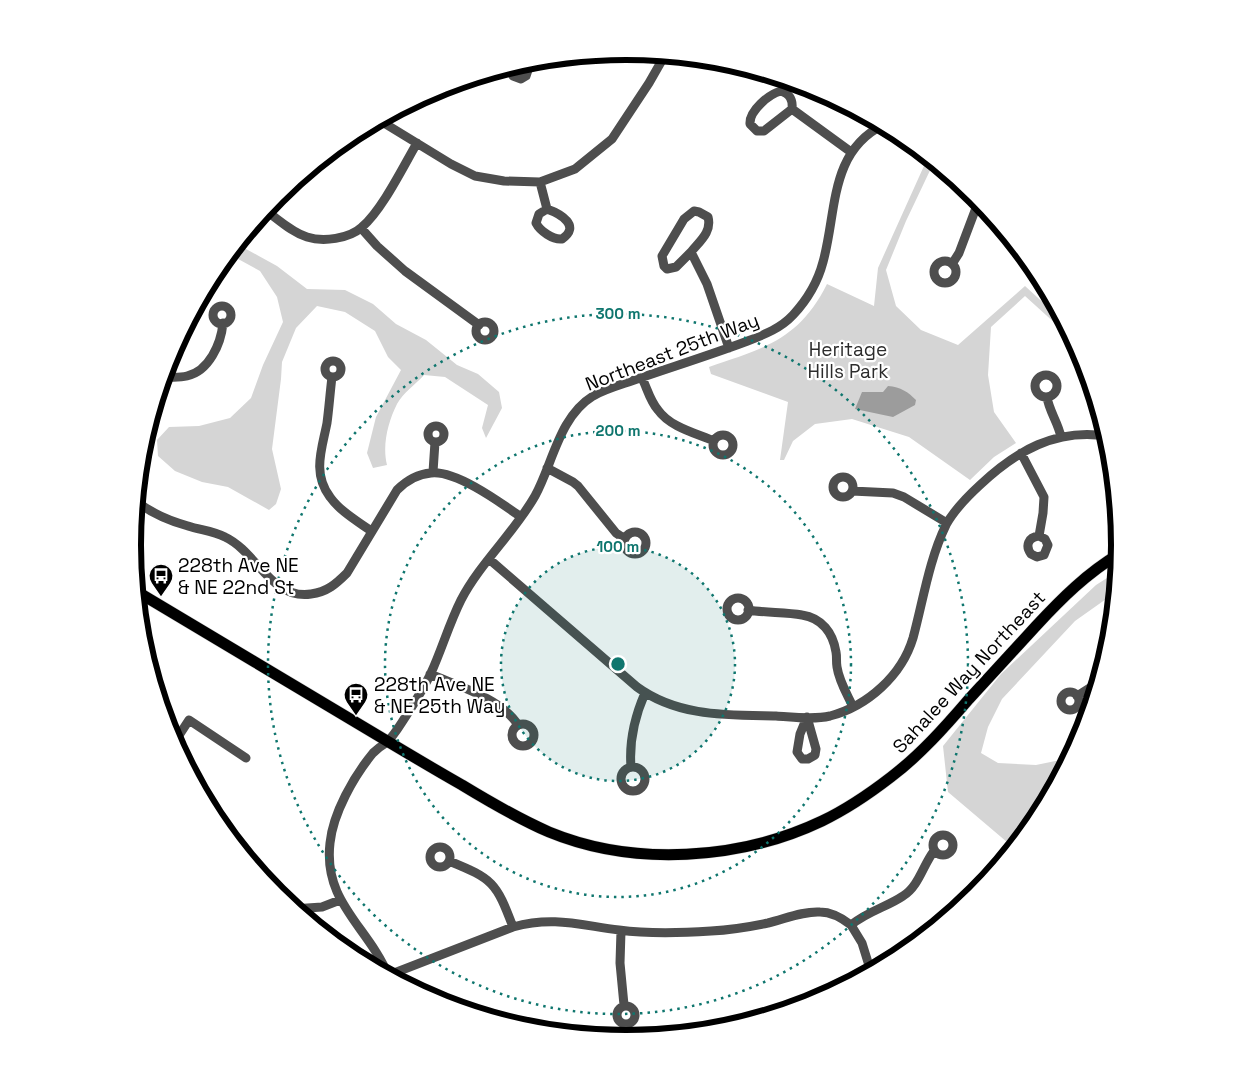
<svg xmlns="http://www.w3.org/2000/svg" width="1252" height="1091" font-family="'Space Grotesk',sans-serif">
  <style>
    .green { fill: #d5d5d5 }
    .water { fill: #9c9c9c }
    .lines { fill: none; stroke-linecap: round; stroke-linejoin: round }
    .major-casing { stroke: #dbdbdb; stroke-width: 12 }
    .minor { stroke: #4e4e4e; stroke-width: 9 }
    .major { stroke: #000; stroke-width: 11 }
    .ring { fill: none; stroke: #0f766e; stroke-width: 2.5; stroke-dasharray: 2.5 5 }
    .labels { text-anchor: middle; dominant-baseline: central; stroke-width: 4.5; stroke-linejoin: round; paint-order: stroke }
    .park-label { font-size: 19px; fill: #2c2c2c; stroke: #fff }
    .street-label { font-size: 19px; fill: #000; stroke: #fff }
    .poi-label { font-size: 19px; fill: #000; stroke: #fff; text-anchor: start }
    .rim { fill: none; stroke: #000; stroke-width: 6 }
    .centre { fill: #0f766e; stroke: #fff; stroke-width: 2.5 }
    .ring-label { font-size: 15px; text-anchor: middle; font-weight: bold; fill: #0f766e; stroke: #fff; stroke-width: 4.5; stroke-linejoin: round; paint-order: stroke }
  </style>
  <rect width="100%" height="100%" fill="#fff"/>
  <!-- green -->
  <path class="green" d="M928 157 934 162 906 221 886 270 896 306 921 330 958 345 1025 286 1061 319H1063L1066 326 1057 325 1025 296 991 327 988 375 994 412 1016 443 994 457 970 480 909 437 852 419 815 424 793 441 784 460H780L788 402 711 374 709 367C764 348 799 340 827 284L874 306 878 268Z
    M237 244 277 266 307 289 345 290 373 304 396 324 426 340 457 365 478 374 499 392 502 408 486 438 482 428 488 405 445 377 424 375C416 384 403 393 397 404 388 422 382 445 387 465L373 468 367 453 376 417 401 370 388 357 375 331 345 312 317 306 296 328 282 362 281 379 272 449 281 489 276 504 269 510 228 487 202 482 175 471 158 456 157 440 169 427 199 426 230 418 251 398 263 365 283 322 277 297 260 271 229 254Z
    M1118 571 1116 592 1075 621 1002 699 988 727 981 753 998 763 1036 765 1070 758 1037 820 1014 848 948 792 943 746 1001 674 1096 585Z"/>
  <!-- water -->
  <path class="water" d="M888 386C901 387 908 392 916 400L915 405 893 417 855 409 862 392H883Z"/>
  <g class="lines">
    <defs>
      <path id="major" d="M136 591C215 638 293 685 372 732 402 750 432 768 462 785 490 802 519 819 549 832 634 867 740 860 822 821 847 809 869 794 891 777 920 755 945 727 969 699 991 675 1014 650 1036 626 1061 599 1087 573 1119 554"/>
    </defs>
    <!-- major casing -->
    <use href="#major" class="major-casing"/>
    <!-- minor -->
    <path class="minor" d="M512 66 511 71 513 76 521 79 526 76 528 70 523 63
      M792 109 764 131H757L750 124C749 111 769 94 781 91 790 94 793 100 792 109L851 152
      M379 120 451 164 475 176 504 181 540 182 575 169 612 139 649 83 665 55
      M540 182 547 209 539 214 536 223C540 231 553 240 562 239 581 226 561 214 547 209
      M265 210C278 219 291 232 307 237 323 242 349 239 362 227 382 210 403 167 417 143
      M361 228 377 246 405 271 479 325
      M691 252 676 267 667 269 664 266 662 256 684 219 694 211 699 212 708 217C712 232 700 241 691 252L707 284 729 348
      M934 272a11 11 0 1 1 22 0a11 11 0 1 1-22 0Z
      M952 264 959 253 979 200
      M213 315a9 9 0 1 1 18 0a9 9 0 1 1-18 0Z
      M476 331a9 9 0 1 1 18 0a9 9 0 1 1-18 0Z
      M325 369a8 8 0 1 1 16 0a8 8 0 1 1-16 0Z
      M1035 386a11 11 0 1 1 22 0a11 11 0 1 1-22 0Z
      M163 377C171 377 179 378 187 376 209 371 221 344 223 323
      M332 377C330 393 329 408 327 423 322 449 312 473 330 497 340 511 357 521 371 531
      M642 378C647 388 650 401 658 410 670 427 695 433 714 441
      M1047 397C1049 411 1058 422 1061 437
      M428 434a8 8 0 1 1 16 0a8 8 0 1 1-16 0Z
      M713 445a10 10 0 1 1 20 0a10 10 0 1 1-20 0Z
      M1021 453 1044 497 1043 513 1039 536C1028 537 1025 546 1031 554L1037 557 1044 555 1048 545 1045 539 1039 536
      M547 468 573 482 578 486 616 533 625 539
      M433 472 435 442
      M833 487a10 10 0 1 1 20 0a10 10 0 1 1-20 0Z
      M852 491 893 493 904 497 947 523
      M136 501C151 513 170 521 188 526 200 530 213 531 225 537 257 552 271 600 311 594 327 592 336 584 347 573L397 490C406 481 418 474 431 473 456 470 501 503 521 517
      M624 543a11 11 0 1 1 22 0a11 11 0 1 1-22 0Z
      M489 559 637 687C678 717 728 715 776 716 793 717 813 720 830 716 868 706 902 675 913 638 923 601 929 560 946 525 954 510 968 496 980 485 1016 451 1056 428 1107 436
      M727 609a11 11 0 1 1 22 0a11 11 0 1 1-22 0Z
      M138 606 144 596
      M748 610C766 613 785 612 802 615 822 618 833 633 836 652 837 657 836 662 837 667 839 681 847 694 853 707
      M1104 664 1108 651
      M430 674C458 686 502 699 518 725
      M1061 701a9 9 0 1 1 18 0a9 9 0 1 1-18 0Z
      M1077 696 1099 682
      M807 717 816 749 815 755 808 759H802L797 752 800 734Z
      M512 735a11 11 0 1 1 22 0a11 11 0 1 1-22 0Z
      M174 743 189 720 246 758
      M631 767C629 742 635 716 645 693
      M621 779a12 12 0 1 1 24 0a12 12 0 1 1-24 0Z
      M933 845a10 10 0 1 1 20 0a10 10 0 1 1-20 0Z
      M430 857a10 10 0 1 1 20 0a10 10 0 1 1-20 0Z
      M449 861C493 879 496 882 513 927
      M293 909 322 907 340 900
      M851 925 862 943 871 972
      M621 931 620 963 624 1005
      M389 975 513 927C553 916 579 925 619 930 649 934 681 933 711 931 729 930 749 927 768 923 785 919 802 911 820 912 832 912 842 918 851 925 868 911 887 907 903 896 919 886 923 865 934 851
      M389 977C369 927 323 903 330 843 333 813 354 776 373 753 377 749 381 746 386 743 394 736 400 725 406 716 415 702 424 688 431 673 442 649 449 624 461 600 481 562 514 533 535 496 553 463 559 417 593 396 607 388 624 384 640 378 675 366 710 355 745 342 763 335 780 329 793 315 807 300 818 281 823 262 837 212 829 152 883 125
      M617 1015a9 9 0 1 1 18 0a9 9 0 1 1-18 0Z"/>
    <!-- major -->
    <use href="#major" class="major"/>
  </g>
  <!-- distance rings -->
  <circle cx="618" cy="664" r="117" fill="#0f766e" fill-opacity=".12"/>
  <g class="ring">
    <circle cx="618" cy="664" r="117"/>
    <circle cx="618" cy="664" r="233"/>
    <circle cx="618" cy="664" r="350"/>
  </g>
  <!-- icons -->
  <defs>
    <symbol id="bus-pin" viewBox="-11 -11 22 30"><path d="M0 17L-7.5 6A9.5 9.5 0 1 1 7.5 6Z" fill="#000" stroke="#fff"/><path d="M-5-6H5V4H4V6H2V4H-2V6H-4V4H-5ZM-3.5-4V0h7V-4ZM-3.5 1.2v1.5H-2V1.2ZM2 1.2v1.5H3.5V1.2Z" fill="#fff"/></symbol>
  </defs>
  <g fill-rule="evenodd">
    <use href="#bus-pin" x="147" y="562" width="28" height="38"/>
    <use href="#bus-pin" x="342" y="681" width="28" height="38"/>
  </g>
  <g class="labels">
    <!-- park labels -->
    <g class="park-label">
      <text x="848" y="349">Heritage<tspan x="848" dy="22">Hills Park</tspan></text>
    </g>
    <!-- street labels -->
    <g class="street-label">
      <text transform="translate(672 352) rotate(-21)">Northeast 25th Way</text>
      <text transform="translate(969 672) rotate(-47)">Sahalee Way Northeast</text>
    </g>
    <!-- poi labels -->
    <g class="poi-label">
      <text x="178" y="565">228th Ave NE<tspan x="178" dy="22">&amp; NE 22nd St</tspan></text>
      <text x="374" y="684">228th Ave NE<tspan x="374" dy="22">&amp; NE 25th Way</tspan></text>
    </g>
  </g>
  <!-- crop -->
  <path d="M0 0H1252V1091H0ZM141 545a485 485 0 1 1 970 0a485 485 0 1 1-970 0Z" fill="#fff" fill-rule="evenodd"/>
  <path class="rim" d="M141 545a485 485 0 1 1 970 0a485 485 0 1 1-970 0Z"/>
  <circle cx="618" cy="664" r="8" class="centre"/>
  <g class="ring-label">
    <text x="618" y="319">300 m</text>
    <text x="618" y="436">200 m</text>
    <text x="618" y="552">100 m</text>
  </g>
</svg>
